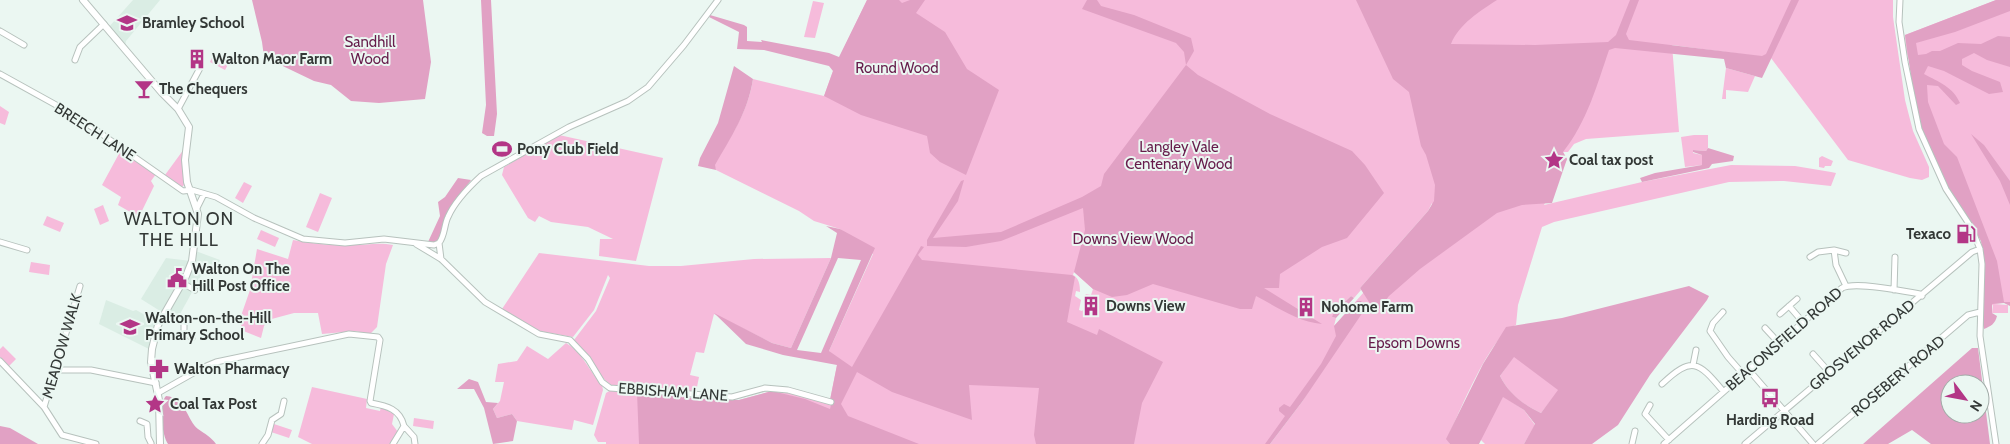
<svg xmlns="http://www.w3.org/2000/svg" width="2010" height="444" font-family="Cabin,sans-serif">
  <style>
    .built { fill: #daede4 }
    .green { fill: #f6bbdb; fill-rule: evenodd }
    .forest { fill: #e1a1c4; fill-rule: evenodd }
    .water { fill: #db9bbe }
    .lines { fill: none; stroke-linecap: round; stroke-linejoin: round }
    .minor-casing { stroke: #b7c2bd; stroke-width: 7 }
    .major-casing { stroke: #b7c2bd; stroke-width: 8 }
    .minor { stroke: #fff; stroke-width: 5 }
    .major { stroke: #fff; stroke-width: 6 }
    .labels { text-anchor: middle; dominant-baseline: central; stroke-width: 4; stroke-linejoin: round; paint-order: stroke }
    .poi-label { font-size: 15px; font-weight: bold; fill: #333836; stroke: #ebf7f2; text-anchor: start }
    .park-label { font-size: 15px; fill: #661c4b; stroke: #ebf7f2 }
    .street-label { font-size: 15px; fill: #333836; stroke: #ebf7f2 }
    .quarter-label { font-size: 18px; letter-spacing: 1px; fill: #333836; stroke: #ebf7f2 }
  </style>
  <rect width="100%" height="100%" fill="#ebf7f2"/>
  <!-- built -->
  <path class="built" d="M133 0H160L126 41 125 47 108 28Z
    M193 250 220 260 215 275 202 274 180 314H165L141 299 166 258 191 261Z
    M106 300 133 311 136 310 158 322 149 349 99 324Z"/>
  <!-- green -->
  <path class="green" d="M867 0H1893V17L1905 100 1913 131 1929 167V177L1922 180 1910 178 1848 160 1771 58 1672 45 1679 132 1586 139 1574 144 1568 152H1563L1567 159 1544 205 1642 182 1731 165 1795 166 1831 172 1836 173 1831 186 1784 181 1729 182 1554 222 1542 227 1518 305 1516 325C1491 333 1459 414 1447 439L1450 444H1270L1302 402 1335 348 1269 444H606V442H598L594 435 606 393 611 390 701 399 739 400 772 391 788 390 830 400 837 365 829 351 873 254 840 229 814 221 799 211 716 170 714 165C731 136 748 112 753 79L824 96 833 71ZM1432 203 1431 216 1334 326 1336 318 1332 317 1341 305 1351 296 1354 298 1361 290 1360 288 1428 211ZM1074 272 1093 289 1091 295 1086 294 1084 297 1086 307 1082 311 1079 310 1081 300 1075 296 1076 291 1080 292C1080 285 1079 278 1073 275Z
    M1996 0H2010V302L1994 304 2008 305V313H1992L1993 305 1991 306 1983 284 1984 261 1981 241 1974 227 1955 202 1906 51 1905 35Z
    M813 1 824 3 815 38 804 37Z
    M214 53 230 61 225 70 210 62Z
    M1726 68 1755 76 1748 92 1726 90V99H1722Z
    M0 106 9 112 5 125 0 123Z
    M559 135 663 158 636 261 599 256 600 239H613L588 227 551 222 539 216 535 222 528 218 502 175 504 167Z
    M1694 135H1708V148L1706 151 1693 150V153L1702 155V165L1685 167 1681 137Z
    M184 149 183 167 184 185 182 187 165 175Z
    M121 150 156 174 151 181 154 186 139 217 118 205 121 197 102 185Z
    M1822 156 1833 161 1831 166H1825L1824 168 1819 167V158Z
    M244 182 252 186 243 203 235 198Z
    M320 193 332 198 318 232 306 227Z
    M103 205 109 221 100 225 94 209Z
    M47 216 64 223 60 232 43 225Z
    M261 230 279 238 275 247 257 239Z
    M293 240C313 244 334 246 353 245 367 245 379 242 393 245L386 264 377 327 370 334 355 331 322 334 318 313H294L268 320 264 326 261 338 241 330 242 313 250 290 257 249 288 259Z
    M539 253 649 266H681L754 259 831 258 791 348 772 343 714 314 704 353 696 352 690 375 699 377 696 392 611 385 604 379 574 340 596 311 610 278 608 275 594 310 573 337 539 331 502 309Z
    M31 262 50 265 49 275 29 272Z
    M566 343C583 353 589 371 602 385L603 390 593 425 574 420 572 430 517 421 512 414 497 418 493 409 500 401 504 382H495L498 364 517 361 527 346 548 359Z
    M3 346 16 359 9 366 0 357V349Z
    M1514 356 1559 390 1541 413C1523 405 1509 394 1500 376Z
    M312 387 367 399 366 408 380 411 381 407 394 414 392 424 398 432 391 444H312L298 437Z
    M1503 396 1524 410 1535 425 1524 444H1485L1480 439Z
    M414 418 434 421 433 429 413 426Z
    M274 424 292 430 289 438 271 432Z"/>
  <!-- forest -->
  <path class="forest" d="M252 0H423L431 62 425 99 379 103 351 101 331 85 314 81 264 57 262 42Z
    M481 0H491L497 114 494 136H487L482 133 486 105Z
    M867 0H899L902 3 910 0H925L916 13 945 32 967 69 999 90 966 175 940 162 930 153 927 136 861 115 824 96 833 71 829 66 764 50 737 49 739 32 709 17 710 15 744 25 747 27V41L762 42 761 40 829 53 839 57Z
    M1087 0H1097L1101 6 1134 15 1191 38 1194 51 1186 65 1198 75 1270 114 1352 151 1365 165 1384 193 1347 238 1322 247 1280 274 1279 288H1264L1322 324C1298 322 1277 307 1256 296L1252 309H1240L1153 284 1127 295 1112 297 1093 289 1074 272 1085 230 1083 208 1001 241 966 247 927 246V240L961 181 964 180 958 201 933 238 1001 232 1082 197 1101 186 1104 174 1186 65 1184 52 1176 43 1082 9Z
    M1356 0H1497C1480 11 1459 24 1451 44L1535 45 1608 42 1616 35 1630 0H1639L1626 34 1629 40 1762 56 1766 54 1791 0H1799L1762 78 1726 68 1724 59 1615 48 1609 50C1597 85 1587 122 1563 152L1567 159 1552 203 1522 205 1497 213 1420 269 1389 296 1376 313 1360 288 1428 211 1434 201 1435 185 1426 155 1421 146 1409 92 1393 79Z
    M1996 0H2010V11L1955 32 1916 43 1918 55 1926 54 1932 51H1940L1958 43 1981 44 1998 36 2010 37V67L1987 60 1974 53 1962 59V65L1972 71 2000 82 2003 92 1989 94 1944 71 1928 66 1924 74C1939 82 1953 87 1960 103L1956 105 1938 86 1927 85 1928 102 1944 144 1957 157 1997 261 2004 302H2010V306L2004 303 1992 304V313L1997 316C1995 324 1991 326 1984 329L1982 321 1984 261 1981 241 1941 176 1917 118 1905 35Z
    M734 66 753 79C748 112 731 137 715 165L716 170 698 166 700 158 718 123Z
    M1971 134 1984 145 2010 181V205L2000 181Z
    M1708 148 1734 156 1733 161 1712 164 1709 168 1642 182 1640 178 1655 173 1702 165V155L1693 152V150L1706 151Z
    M458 178 471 180 449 210 438 242H428L440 216 438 202 445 197Z
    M826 226 840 229 875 248 829 351 852 367 921 246 924 247 918 255 922 260 1072 275 1075 277 1067 322 1097 335 1099 329 1163 362 1142 403 1134 444H1036L1034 435 1039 388 969 385 972 420 892 392 857 372 841 404 848 416 919 444H639L637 392 701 399 739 400 772 391 805 399 830 409 832 401 830 400 837 365 783 355 746 344 714 313 772 343 791 348 831 258 837 233ZM838 258 861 260 821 353 797 350Z
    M1689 286 1709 296 1707 300 1650 375 1618 425 1592 444H1524L1535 424 1524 410 1503 397 1479 444H1450L1446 439 1483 364 1506 327 1562 318ZM1514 357 1558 390 1541 413C1524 405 1509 394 1500 376Z
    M1351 296 1354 298 1336 318 1332 317 1334 312Z
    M1357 301H1361L1364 305 1363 312 1302 402 1270 444H1265L1285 416 1279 411V408L1284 404 1290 407 1321 364 1336 336 1334 326Z
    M1972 348H1978L1990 444H1931L1912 430 1888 444H1863ZM1950 384H1980V414H1950Z
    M469 379 478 382 486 402 498 403 493 409 497 418 512 414 517 421 513 441 493 444 484 408 474 389H457Z
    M0 426 10 428 38 444H0Z"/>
  <!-- water -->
  <path class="water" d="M166 396C186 397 187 421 198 429 205 434 211 437 216 444H168C162 435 158 404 166 396Z"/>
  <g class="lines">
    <defs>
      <path id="minor" d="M1900 0 1899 22 1905 62 1919 129 1946 189 1971 227 1980 249 1982 264 1980 336 1996 444
        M0 31 24 45
        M75 60 80 47 104 24
        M0 74 76 116 183 191 192 190 216 197 254 218 303 239 345 243 384 239 434 245 439 243
        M178 109 200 68
        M197 208 204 194
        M0 242 27 250
        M439 243C445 236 444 225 448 217 455 201 469 187 481 176L569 127 628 101 648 87 684 45 718 0
        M439 243 441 259
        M416 244 441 259 485 302 539 334 570 340 588 359 602 382 610 388 732 397 765 388 788 390 831 402
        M1834 250 1846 253
        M1810 257 1818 252 1834 250 1836 265 1846 286
        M182 283 195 290
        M1894 290 1895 257
        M1789 306 1802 321
        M1723 312 1713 323 1710 331 1728 357 1743 374
        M165 314 184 320V331L192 338
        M1780 314 1797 299
        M1765 328 1778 342
        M1813 354 1830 373
        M0 361 44 407 62 435 96 444
        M1693 365 1696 350
        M1748 369 1813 444
        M56 370H91L156 383
        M1662 384C1692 356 1698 361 1723 391
        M158 393 204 367 216 362 349 334 378 337 380 340 370 401 371 403C387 406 400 409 404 426L393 444
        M1650 405 1645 414 1669 440
        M44 407 80 286
        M140 421 147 424 148 437 151 443
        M404 426 414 437 415 444
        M262 444 268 435 272 420 281 414 284 401
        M1632 444 1635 431
        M1664 444 1842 288C1855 281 1903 291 1920 294L1922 296
        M1745 444 1972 252 1980 249
        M1818 444 1968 315 1980 312"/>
      <path id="major" d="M83 0 162 93 178 109 189 127 185 160 187 182 198 214 192 261 186 276 158 325 152 349 151 362 159 400 160 444"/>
    </defs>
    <!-- minor casing -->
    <use href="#minor" class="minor-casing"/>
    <!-- major casing -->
    <use href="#major" class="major-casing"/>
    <!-- minor -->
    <use href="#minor" class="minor"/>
    <!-- major -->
    <use href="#major" class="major"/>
  </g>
  <!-- icons -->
  <defs>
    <symbol id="school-bare" viewBox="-9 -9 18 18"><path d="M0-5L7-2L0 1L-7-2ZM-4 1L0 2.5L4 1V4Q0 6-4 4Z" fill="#b33686" stroke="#ebf7f2" stroke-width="2.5" paint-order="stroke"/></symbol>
    <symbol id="building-bare" viewBox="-9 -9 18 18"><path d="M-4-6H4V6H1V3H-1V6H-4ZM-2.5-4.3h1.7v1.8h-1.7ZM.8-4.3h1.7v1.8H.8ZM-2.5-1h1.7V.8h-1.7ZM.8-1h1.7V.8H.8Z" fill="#b33686" stroke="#ebf7f2" stroke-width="2.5" paint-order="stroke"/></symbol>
    <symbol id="bar-bare" viewBox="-9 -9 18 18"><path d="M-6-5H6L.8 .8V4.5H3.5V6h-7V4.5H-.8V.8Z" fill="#b33686" stroke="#ebf7f2" stroke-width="2.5" paint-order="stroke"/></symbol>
    <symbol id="stadium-bare" viewBox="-9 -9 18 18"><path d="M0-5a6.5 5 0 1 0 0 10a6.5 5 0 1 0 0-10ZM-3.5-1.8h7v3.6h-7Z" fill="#b33686" stroke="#ebf7f2" stroke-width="2.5" paint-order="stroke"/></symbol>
    <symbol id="sight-bare" viewBox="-9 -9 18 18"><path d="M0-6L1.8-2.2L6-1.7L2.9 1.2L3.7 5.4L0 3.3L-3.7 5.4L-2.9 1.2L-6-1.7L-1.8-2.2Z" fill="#b33686" stroke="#ebf7f2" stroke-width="2.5" paint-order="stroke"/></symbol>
    <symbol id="fuel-bare" viewBox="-9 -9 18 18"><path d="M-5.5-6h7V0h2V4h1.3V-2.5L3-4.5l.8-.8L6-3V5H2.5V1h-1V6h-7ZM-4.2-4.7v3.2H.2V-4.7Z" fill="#b33686" stroke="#ebf7f2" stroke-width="2.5" paint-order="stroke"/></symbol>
    <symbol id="civic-bare" viewBox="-9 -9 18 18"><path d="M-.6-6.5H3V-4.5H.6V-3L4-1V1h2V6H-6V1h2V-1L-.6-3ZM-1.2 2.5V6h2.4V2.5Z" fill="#b33686" stroke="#ebf7f2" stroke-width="2.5" paint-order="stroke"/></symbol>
    <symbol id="pharmacy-bare" viewBox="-9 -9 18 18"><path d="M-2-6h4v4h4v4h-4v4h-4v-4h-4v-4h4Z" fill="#b33686" stroke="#ebf7f2" stroke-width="2.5" paint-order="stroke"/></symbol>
    <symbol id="bus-bare" viewBox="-9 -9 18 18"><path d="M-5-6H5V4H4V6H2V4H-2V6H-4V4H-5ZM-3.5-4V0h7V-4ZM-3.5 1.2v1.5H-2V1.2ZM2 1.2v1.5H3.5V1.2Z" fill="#b33686" stroke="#ebf7f2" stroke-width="2.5" paint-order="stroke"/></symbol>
  </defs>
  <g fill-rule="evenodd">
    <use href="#school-bare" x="113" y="9" width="28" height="28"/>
    <use href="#building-bare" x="183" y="45" width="28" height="28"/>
    <use href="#bar-bare" x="130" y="75" width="28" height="28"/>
    <use href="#stadium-bare" x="488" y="135" width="28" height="28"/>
    <use href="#sight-bare" x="1540" y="146" width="28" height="28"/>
    <use href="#fuel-bare" x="1952" y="220" width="28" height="28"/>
    <use href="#civic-bare" x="163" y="264" width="28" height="28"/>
    <use href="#building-bare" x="1077" y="292" width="28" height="28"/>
    <use href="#building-bare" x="1292" y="293" width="28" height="28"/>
    <use href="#school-bare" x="116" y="313" width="28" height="28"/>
    <use href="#pharmacy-bare" x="145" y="355" width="28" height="28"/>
    <use href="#bus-bare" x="1756" y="384" width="28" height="28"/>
    <use href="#sight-bare" x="141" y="390" width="28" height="28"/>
  </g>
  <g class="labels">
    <!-- poi labels -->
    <g class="poi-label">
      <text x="142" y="23">Bramley School</text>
      <text x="212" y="59">Walton Maor Farm</text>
      <text x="159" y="89">The Chequers</text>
      <text x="517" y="149">Pony Club Field</text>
      <text x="1569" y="160">Coal tax post</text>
      <text x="1951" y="234" text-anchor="end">Texaco</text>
      <text x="192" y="269">Walton On The<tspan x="192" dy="17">Hill Post Office</tspan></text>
      <text x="1106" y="306">Downs View</text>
      <text x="1321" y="307">Nohome Farm</text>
      <text x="145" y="318">Walton-on-the-Hill<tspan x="145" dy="17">Primary School</tspan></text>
      <text x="174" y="369">Walton Pharmacy</text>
      <text x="170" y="404">Coal Tax Post</text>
      <text x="1770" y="420" text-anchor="middle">Harding Road</text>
    </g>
    <!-- park labels -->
    <g class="park-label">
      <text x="370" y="42">Sandhill<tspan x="370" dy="17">Wood</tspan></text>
      <text x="897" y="68">Round Wood</text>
      <text x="1179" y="147">Langley Vale<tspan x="1179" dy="17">Centenary Wood</tspan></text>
      <text x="1133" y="239">Downs View Wood</text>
      <text x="1414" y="343">Epsom Downs</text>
    </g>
    <!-- street labels -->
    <g class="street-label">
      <text transform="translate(95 132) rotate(33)">BREECH LANE</text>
      <text transform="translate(1784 339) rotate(-41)">BEACONSFIELD ROAD</text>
      <text transform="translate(1862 345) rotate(-40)">GROSVENOR ROAD</text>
      <text transform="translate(62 346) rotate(-74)">MEADOW WALK</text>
      <text transform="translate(1898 376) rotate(-40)">ROSEBERY ROAD</text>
      <text transform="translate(673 392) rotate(4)">EBBISHAM LANE</text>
    </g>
    <!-- quarter labels -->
    <g class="quarter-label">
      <text x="179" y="219">WALTON ON<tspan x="179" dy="21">THE HILL</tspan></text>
    </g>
  </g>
  <!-- north arrow -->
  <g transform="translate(1965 399) rotate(122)"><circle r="24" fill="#ebf7f2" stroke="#a1aba7"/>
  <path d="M0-4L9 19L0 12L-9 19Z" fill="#b33686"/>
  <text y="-8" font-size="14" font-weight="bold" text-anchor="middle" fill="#333836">N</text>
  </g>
</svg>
